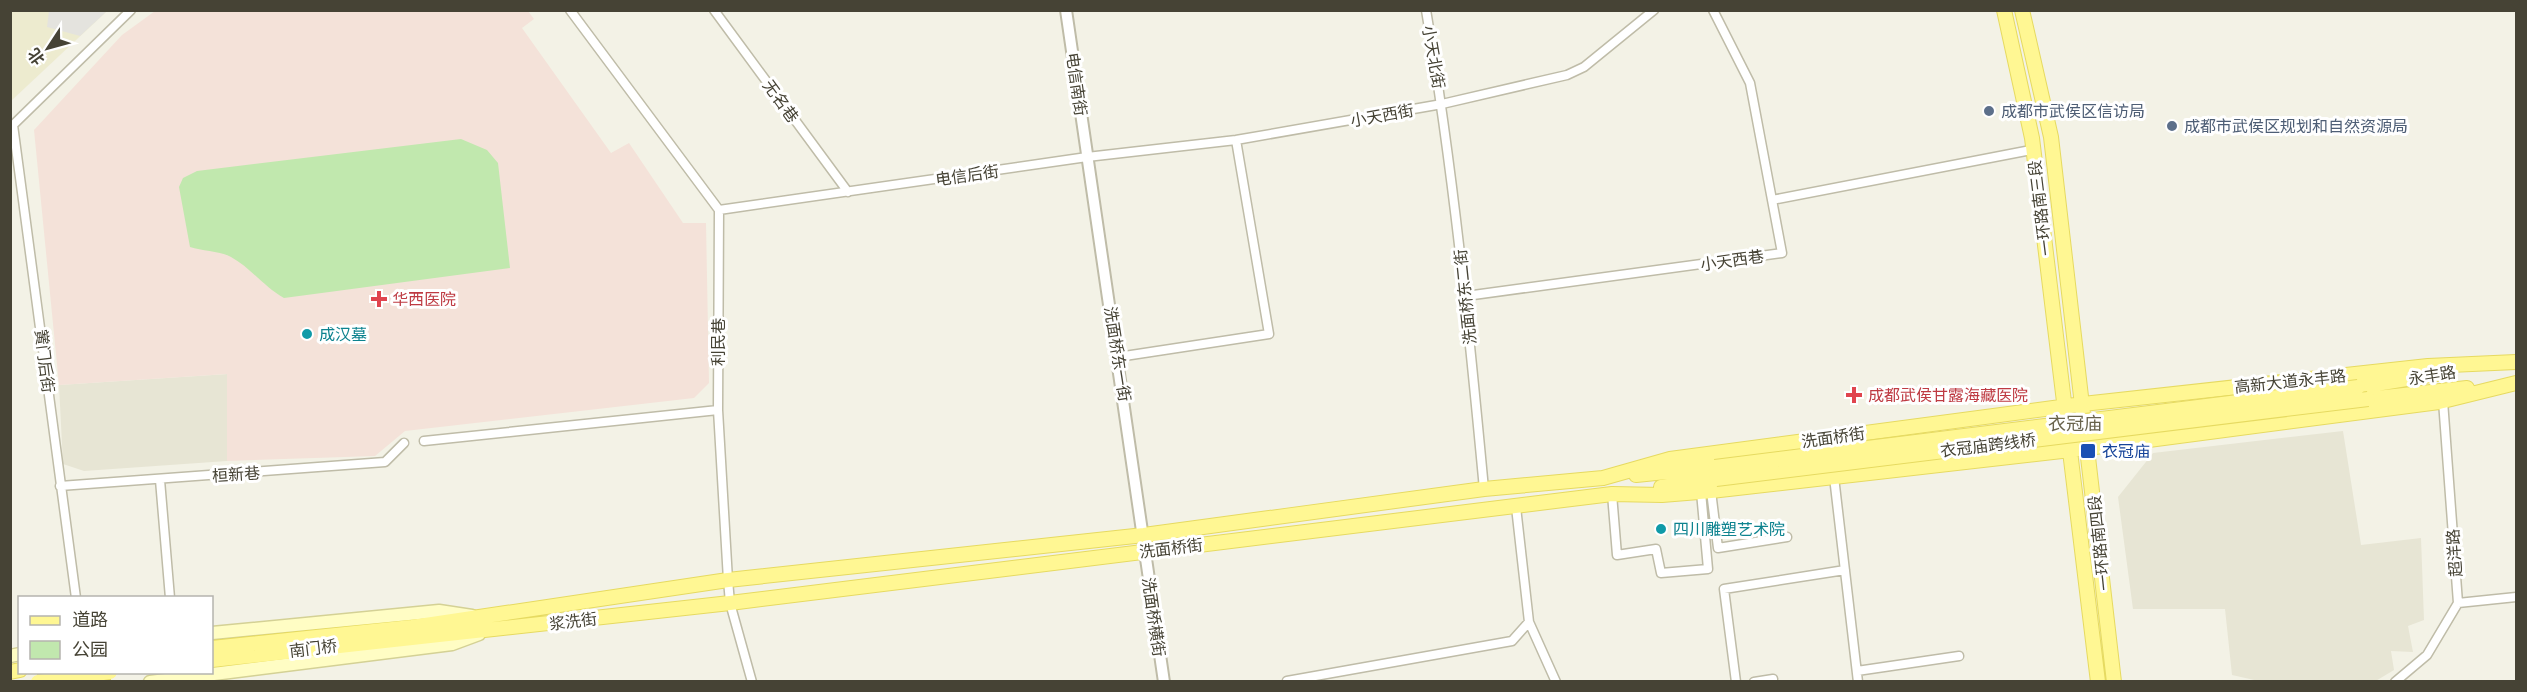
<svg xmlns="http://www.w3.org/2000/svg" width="2527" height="692" font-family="'IBM Plex Sans','Noto Sans SC',sans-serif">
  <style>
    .residential { fill: #e7e5d4 }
    .education { fill: #edebcf }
    .medical { fill: #f4e2d9 }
    .green { fill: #c1e8ae }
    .parking { fill: #e4e3de }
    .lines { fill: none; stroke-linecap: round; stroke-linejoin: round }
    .minor-casing { stroke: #bfbca8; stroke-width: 11 }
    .tertiary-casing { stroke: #bfbca8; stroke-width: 14 }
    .secondary-casing { stroke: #d4d195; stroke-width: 15 }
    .primary-casing { stroke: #e6da61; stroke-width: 16 }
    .minor { stroke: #fff; stroke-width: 8 }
    .tertiary { stroke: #fff; stroke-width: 10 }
    .secondary { stroke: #fffdc4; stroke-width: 12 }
    .primary { stroke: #fff793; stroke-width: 14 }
    .primary-bridge-casing { stroke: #e6da61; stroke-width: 16; stroke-linecap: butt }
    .primary-bridge { stroke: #fff793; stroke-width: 14 }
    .service-dot { fill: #5c6f8a; stroke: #fff; stroke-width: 2 }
    .health-dot { fill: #e0444e; stroke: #fff; stroke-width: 2 }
    .culture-dot { fill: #0f9aa8; stroke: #fff; stroke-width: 2 }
    .transit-dot { fill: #1a4fb4; stroke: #fff; stroke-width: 2 }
    .labels { text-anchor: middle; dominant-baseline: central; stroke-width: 6; stroke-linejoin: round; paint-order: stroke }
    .street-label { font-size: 16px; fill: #464335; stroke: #fff }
    .service-label { font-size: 16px; fill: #4e5e75; stroke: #fff; text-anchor: start }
    .health-label { font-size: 16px; fill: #be3a42; stroke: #fff; text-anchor: start }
    .culture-label { font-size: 16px; fill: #0d838f; stroke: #fff; text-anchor: start }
    .transit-label { font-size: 16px; fill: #164399; stroke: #fff; text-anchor: start }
    .neighbourhood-label { font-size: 18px; fill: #69634c; stroke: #fff }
  </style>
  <rect width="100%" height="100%" fill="#f3f2e6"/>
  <!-- residential -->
  <path class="residential" d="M228 374 227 461 84 471 63 464 59 385Z
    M2343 431 2361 545 2421 538 2424 620 2408 626 2413 652 2391 651 2394 670 2374 682H2263L2232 675 2225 609H2133L2118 497 2153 453Z"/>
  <!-- education -->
  <path class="education" d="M11 11H107L11 101Z"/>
  <!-- medical -->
  <path class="medical" d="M155 11H528L534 19 522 28 611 153 629 143 683 223H706L709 383 694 398 405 431 375 456 227 461V374L59 385 34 130 122 35Z"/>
  <!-- green -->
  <path class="green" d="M461 139 487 150 498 163 510 268 284 298C264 287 251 268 231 257 220 251 202 251 190 247L179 187 183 178 197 171Z"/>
  <!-- parking -->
  <path class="parking" d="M49 11V10L107 11 80 36 47 27Z"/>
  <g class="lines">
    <defs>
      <path id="minor" d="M570 10 719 210
        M714 10 848 192
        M1426 10C1453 169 1469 329 1484 489
        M13 125 76 598
        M13 125 131 10
        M1772 200 2031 150
        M1466 296 1782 253 1750 83 1713 10
        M1118 357 1269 334 1236 140
        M424 441 718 410
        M1834 477 1858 682
        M160 480 170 598
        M60 486 385 462 404 443
        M1711 491 1718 548 1787 537
        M1612 494 1617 555 1656 549 1661 573 1708 569 1701 492
        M1516 507 1529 622 1556 682
        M2458 603 2516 597
        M1857 671 1959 656
        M1287 681 1512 641 1529 622
        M752 682 730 603 728 580 718 410 719 210 1087 157 1236 140 1442 104 1567 75 1584 67 1654 10
        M1736 682 1724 589 1845 570
        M1754 682 1773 679
        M2395 682 2427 655 2458 603 2443 401"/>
      <path id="tertiary" d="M1066 10 1164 682"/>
      <path id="secondary" d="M212 633 439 611 472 616
        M10 656 20 654
        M150 682 452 644 479 634"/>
      <path id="primary" d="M2004 10 2032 138 2098 682
        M2022 10 2051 137 2114 682
        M2358 387 2448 372
        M2368 399 2467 388
        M1636 475 1715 467
        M1661 487 1716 479
        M212 648 412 627 728 580 1144 535 1484 489 1603 478 1670 459 2083 404 2428 366 2516 362
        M212 660 730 603 1612 494 1662 495 1711 491 2088 448 2439 402 2516 383
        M10 672 20 670"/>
    </defs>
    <!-- minor casing -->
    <use href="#minor" class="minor-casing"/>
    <!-- tertiary casing -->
    <use href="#tertiary" class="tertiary-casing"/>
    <!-- secondary casing -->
    <use href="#secondary" class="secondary-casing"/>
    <!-- primary casing -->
    <use href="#primary" class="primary-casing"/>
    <!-- minor -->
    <use href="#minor" class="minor"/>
    <!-- tertiary -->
    <use href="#tertiary" class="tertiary"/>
    <!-- secondary -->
    <use href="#secondary" class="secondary"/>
    <!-- primary -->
    <use href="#primary" class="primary"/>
    <defs>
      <path id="primary-bridge" d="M1715 467 2358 387
        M1716 479 2368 399
        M38 682 110 672"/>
    </defs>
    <!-- primary-bridge casing -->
    <use href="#primary-bridge" class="primary-bridge-casing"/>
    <!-- primary-bridge -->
    <use href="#primary-bridge" class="primary-bridge"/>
  </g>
  <!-- markers -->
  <g class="service-dot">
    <circle cx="1989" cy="111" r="6"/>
    <circle cx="2172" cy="126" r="6"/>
  </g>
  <g class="health-dot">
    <path d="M376 290h6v6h6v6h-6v6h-6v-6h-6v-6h6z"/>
    <path d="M1851 386h6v6h6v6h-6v6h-6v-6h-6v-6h6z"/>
  </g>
  <g class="culture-dot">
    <circle cx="307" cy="334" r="6"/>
    <circle cx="1661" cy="529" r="6"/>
  </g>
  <rect class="transit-dot" x="2080" y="443" width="16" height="16" rx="3"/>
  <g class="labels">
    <!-- street labels -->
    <g class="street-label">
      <text transform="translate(1434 57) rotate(80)">小天北街</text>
      <text transform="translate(1077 84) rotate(82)">电信南街</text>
      <text transform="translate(781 101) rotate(54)">无名巷</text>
      <text transform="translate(1382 115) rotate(-10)">小天西街</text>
      <text transform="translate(967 175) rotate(-8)">电信后街</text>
      <text transform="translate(2040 208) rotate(-97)">一环路南三段</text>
      <text transform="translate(1732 260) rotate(-8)">小天西巷</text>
      <text transform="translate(1465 297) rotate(-96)">洗面桥东二街</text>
      <text transform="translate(718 342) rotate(-90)">利民巷</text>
      <text transform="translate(1118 354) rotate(81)">洗面桥东一街</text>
      <text transform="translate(45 361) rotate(83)">黉门后街</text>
      <text transform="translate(2432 375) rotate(-9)">永丰路</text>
      <text transform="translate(2290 381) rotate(-6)">高新大道永丰路</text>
      <text transform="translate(1833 437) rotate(-8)">洗面桥街</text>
      <text transform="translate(1988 445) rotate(-7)">衣冠庙跨线桥</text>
      <text transform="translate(236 474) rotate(-4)">桓新巷</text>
      <text transform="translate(2099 543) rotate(-96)">一环路南四段</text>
      <text transform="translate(1171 548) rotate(-7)">洗面桥街</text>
      <text transform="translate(2454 553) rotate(-94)">超洋路</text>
      <text transform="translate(1154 617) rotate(82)">洗面桥横街</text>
      <text transform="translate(573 621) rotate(-7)">浆洗街</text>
      <text transform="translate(313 648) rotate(-7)">南门桥</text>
    </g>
    <!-- service labels -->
    <g class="service-label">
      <text x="2001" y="111">成都市武侯区信访局</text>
      <text x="2184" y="126">成都市武侯区规划和自然资源局</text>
    </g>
    <!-- health labels -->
    <g class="health-label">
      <text x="392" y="299">华西医院</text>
      <text x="1868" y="395">成都武侯甘露海藏医院</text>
    </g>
    <!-- culture labels -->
    <g class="culture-label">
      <text x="319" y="334">成汉墓</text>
      <text x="1673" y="529">四川雕塑艺术院</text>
    </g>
    <!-- transit labels -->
    <g class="transit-label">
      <text x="2102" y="451">衣冠庙</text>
    </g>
    <!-- neighbourhood labels -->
    <g class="neighbourhood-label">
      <text x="2075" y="423">衣冠庙</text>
    </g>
  </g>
  <!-- border -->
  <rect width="2527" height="692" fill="none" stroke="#464335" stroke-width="24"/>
  <!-- legend -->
  <rect x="18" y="596" width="195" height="78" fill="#ffffff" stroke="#b5b4ae" stroke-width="1.5"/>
  <rect x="30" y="616" width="30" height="9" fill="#fff793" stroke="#b5b4ae" stroke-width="1.5"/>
  <text x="72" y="626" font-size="18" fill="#464335">道路</text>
  <rect x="30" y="641" width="30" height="18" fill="#c1e8ae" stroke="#b5b4ae" stroke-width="1.5"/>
  <text x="72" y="656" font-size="18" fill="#464335">公园</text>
  <!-- north arrow -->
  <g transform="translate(48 48) rotate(234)" stroke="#ffffff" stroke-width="4.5" paint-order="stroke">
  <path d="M0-4.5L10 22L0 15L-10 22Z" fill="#464335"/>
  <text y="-9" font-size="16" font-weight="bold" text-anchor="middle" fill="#464335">北</text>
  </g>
</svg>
